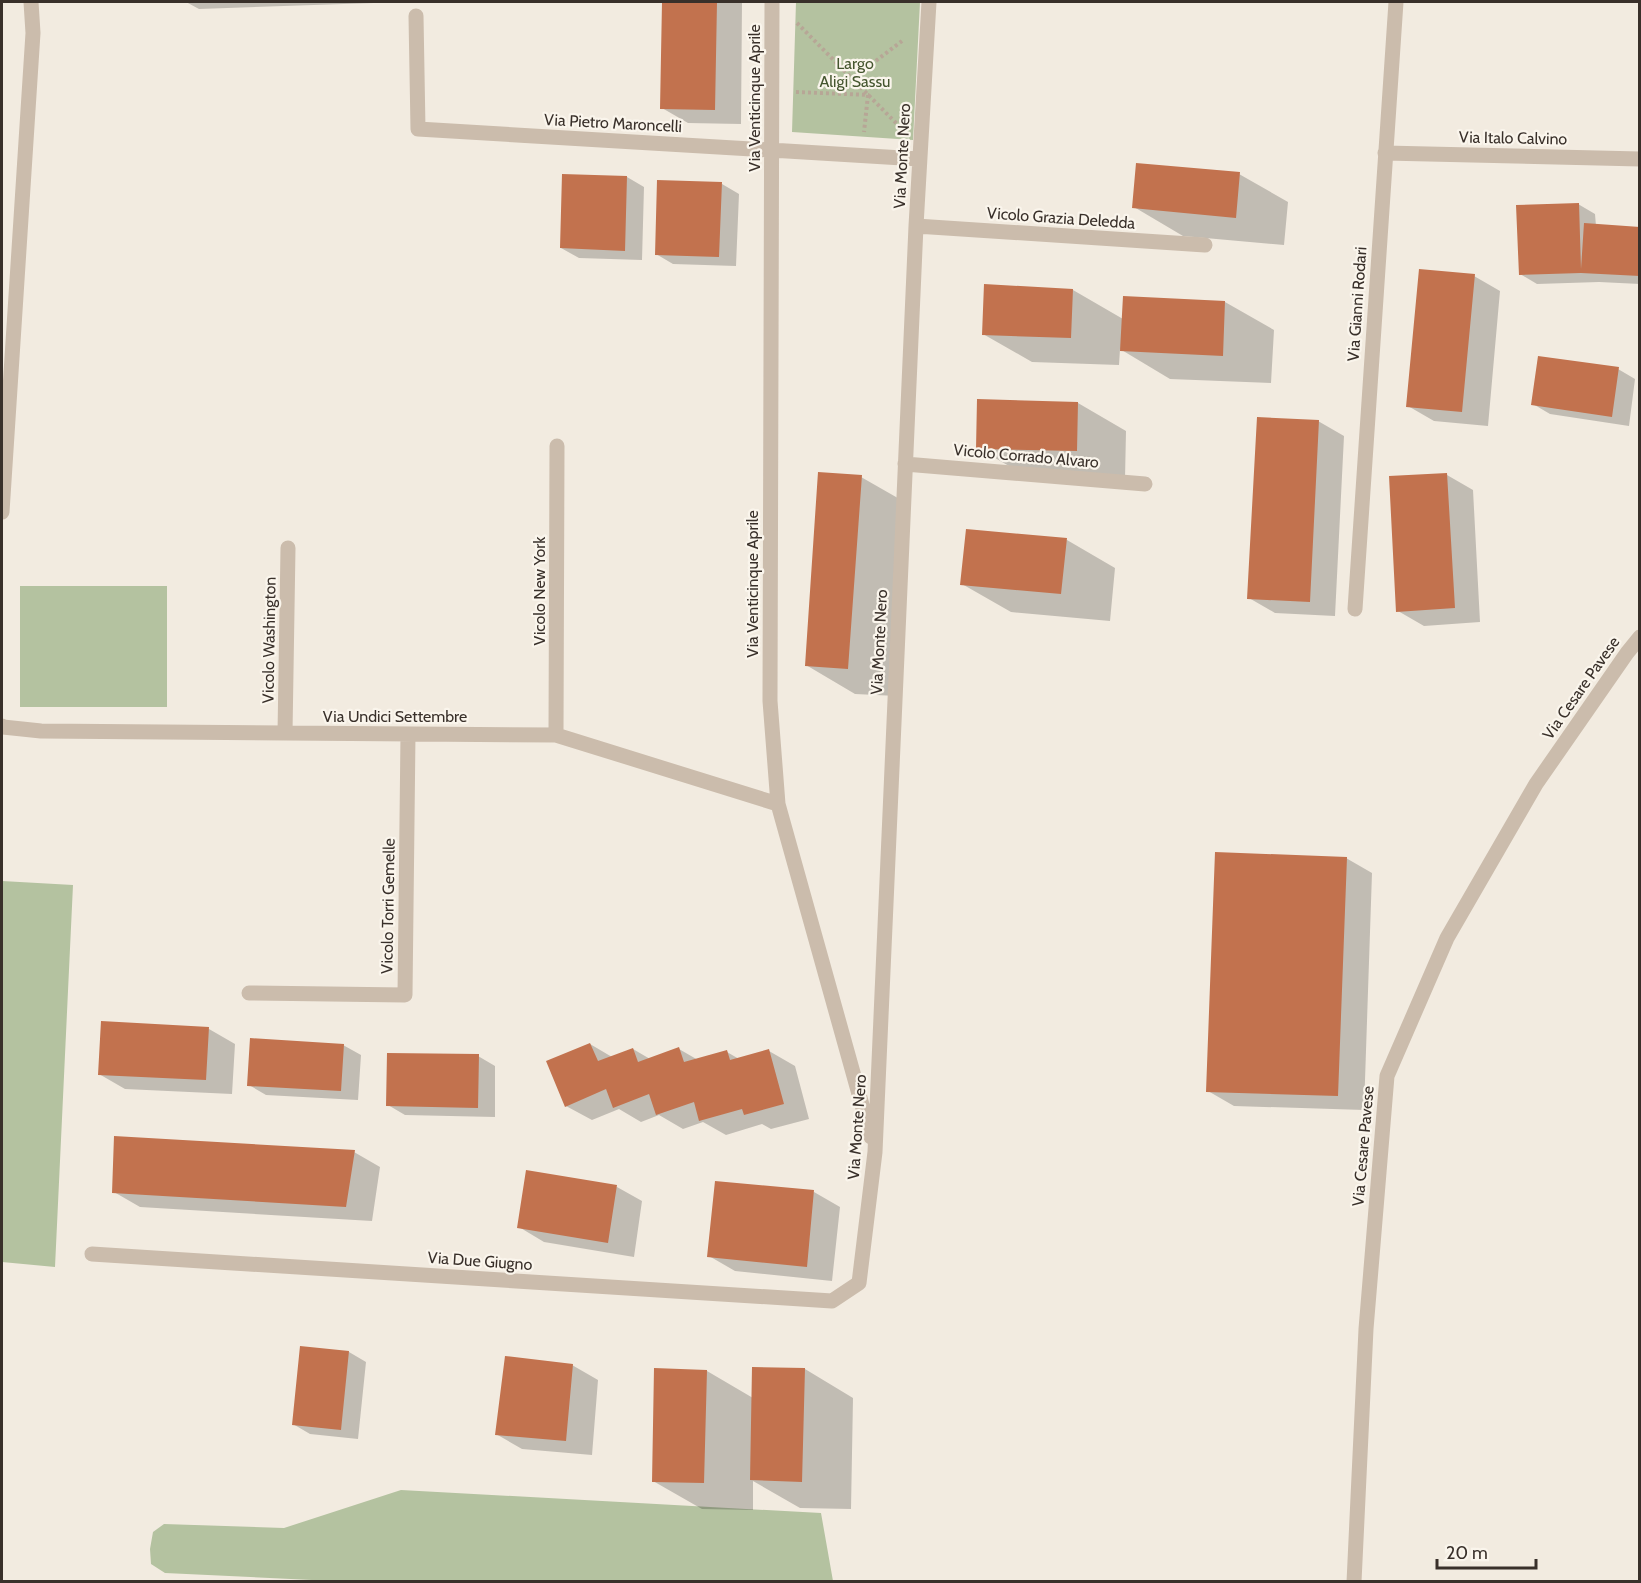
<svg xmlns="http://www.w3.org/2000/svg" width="1641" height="1583" font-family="Cabin,sans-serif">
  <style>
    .green { fill: #b4c2a0 }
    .shadow { fill: #0003 }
    .building { fill: #c2724e }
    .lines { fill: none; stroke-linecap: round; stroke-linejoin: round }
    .path { stroke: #b7a696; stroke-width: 4; stroke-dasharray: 3 3; stroke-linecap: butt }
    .minor { stroke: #cbbcac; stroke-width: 15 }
    .labels { text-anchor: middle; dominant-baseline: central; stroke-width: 4.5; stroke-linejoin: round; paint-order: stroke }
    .park-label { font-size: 16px; fill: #45562f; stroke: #faf5ec }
    .street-label { font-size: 16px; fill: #39302a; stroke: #faf5ec }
  </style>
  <rect width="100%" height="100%" fill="#f2ebe0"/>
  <!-- green -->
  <path class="green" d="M796 2H920L913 140 792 132Z
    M20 586H167V707H20Z
    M2 881 73 885 55 1267 2 1262Z
    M401 1490 821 1513 833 1581 354 1582 165 1573 151 1564 150 1549 153 1532 164 1524 284 1528Z"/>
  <!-- shadow -->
  <path class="shadow" d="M186 2H404L199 9Z
    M663 2H742L741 124 688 123 662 108Z
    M1239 174 1288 202 1284 245 1183 236 1134 207Z
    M627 177 644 187 642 260 579 258 561 248Z
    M722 184 739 194 736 266 673 264 656 254Z
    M1578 204 1595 214 1596 226 1640 228V284L1599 282 1537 284 1520 274Z
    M1474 276 1500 291 1488 426 1434 421 1408 406Z
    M1073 290 1123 319 1124 298 1225 302 1274 330 1271 383 1170 379 1120 349 1119 365 1032 362 983 334Z
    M1618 369 1635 379 1629 426 1550 414 1533 404Z
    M1078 403 1126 431 1125 479 1026 476 978 448Z
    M1318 421 1344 436 1335 616 1275 613 1249 598Z
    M1447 475 1473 490 1480 622 1424 626 1398 611Z
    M861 477 910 505 897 696 855 694 806 665Z
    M1067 540 1115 568 1110 621 1011 612 962 584Z
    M1346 858 1372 873 1364 1110 1234 1106 1208 1091Z
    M209 1029 235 1044 232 1094 125 1089 99 1074Z
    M590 1044 612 1057 633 1049 650 1059 679 1049 698 1060 727 1052 739 1059 769 1051 795 1066 809 1119 771 1129 762 1124 726 1135 703 1122 683 1129 659 1115 641 1122 619 1109 592 1120 566 1106Z
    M343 1045 361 1055 358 1100 266 1095 249 1085Z
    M478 1056 495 1066V1117L405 1115 388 1105Z
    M354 1152 380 1167 372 1221 140 1207 114 1192Z
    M617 1187 642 1201 634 1257 544 1242 519 1227Z
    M814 1192 840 1207 832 1281 735 1271 709 1256Z
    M301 1348 349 1352 366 1362 358 1439 310 1434 293 1424Z
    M572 1365 598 1380 592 1455 522 1449 496 1434Z
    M805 1369 853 1398 851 1509 800 1508 753 1481V1510L702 1509 653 1481 707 1371 753 1398Z"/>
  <!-- building -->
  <path class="building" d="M662 2H717L715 110 660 109Z
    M1136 163 1240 172 1236 218 1132 208Z
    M562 174 627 176 625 251 560 248Z
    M657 180 722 182 719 257 655 255Z
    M1579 203 1581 269 1584 223 1640 227V276L1581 273 1519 275 1516 205Z
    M1419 269 1475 274 1462 412 1406 407Z
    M984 284 1073 289 1071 338 982 335Z
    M1123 296 1225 301 1223 356 1120 351Z
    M1538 356 1619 367 1612 417 1531 405Z
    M977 399 1078 402 1077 451 976 449Z
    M1257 417 1319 420 1310 602 1247 599Z
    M818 472 862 475 848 669 805 666Z
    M1447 473 1455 608 1396 612 1389 476Z
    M966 529 1067 538 1061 594 960 585Z
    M1215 852 1347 857 1338 1096 1206 1092Z
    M101 1021 209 1027 206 1080 98 1075Z
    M250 1038 344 1044 341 1091 247 1086Z
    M590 1043 598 1061 633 1048 638 1062 679 1047 684 1062 727 1050 730 1060 769 1049 784 1104 744 1115 742 1109 699 1121 694 1102 656 1115 649 1094 613 1108 606 1089 565 1107 546 1061Z
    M387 1053 479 1054 478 1108 386 1106Z
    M114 1136 355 1150 346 1207 112 1193Z
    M526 1170 617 1185 608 1243 517 1228Z
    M715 1181 814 1190 807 1267 707 1257Z
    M300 1346 349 1351 341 1430 292 1425Z
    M505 1356 573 1364 566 1441 495 1435Z
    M752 1367 805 1368 802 1482 750 1480Z
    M654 1368 707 1370 704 1483 652 1482Z"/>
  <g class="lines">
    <!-- path -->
    <path class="path" d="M797 23 897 124
      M852 79 902 41
      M796 92 868 95 864 132"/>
    <!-- minor -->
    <path class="minor" d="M772 2 770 701 778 804 871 1137
      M416 16 418 129 919 159
      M1385 153 1640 159
      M916 226 1205 245
      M905 464 1145 484
      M2 512 33 33 31 2
      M1355 609 1396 2
      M2 726 3 727 41 731 556 735 778 804
      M285 733 288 548
      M556 735 557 446
      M249 993 405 995 408 734
      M92 1254 832 1301 859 1283 875 1152 916 226 929 2
      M1354 1582 1366 1329 1387 1076 1447 938 1536 784 1627 653 1640 637"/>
  </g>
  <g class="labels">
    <!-- park labels -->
    <g class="park-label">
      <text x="855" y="63">Largo<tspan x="855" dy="18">Aligi Sassu</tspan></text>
    </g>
    <!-- street labels -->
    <g class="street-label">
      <text transform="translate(754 98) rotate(-90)">Via Venticinque Aprile</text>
      <text transform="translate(613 123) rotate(3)">Via Pietro Maroncelli</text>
      <text transform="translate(1513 138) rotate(1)">Via Italo Calvino</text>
      <text transform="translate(902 156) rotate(-87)">Via Monte Nero</text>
      <text transform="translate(1061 218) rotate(4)">Vicolo Grazia Deledda</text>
      <text transform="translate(1357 304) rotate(-86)">Via Gianni Rodari</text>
      <text transform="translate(1026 456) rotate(5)">Vicolo Corrado Alvaro</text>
      <text transform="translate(752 584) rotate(-90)">Via Venticinque Aprile</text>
      <text transform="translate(539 591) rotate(-90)">Vicolo New York</text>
      <text transform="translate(269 640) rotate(-89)">Vicolo Washington</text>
      <text transform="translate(879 642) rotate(-87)">Via Monte Nero</text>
      <text transform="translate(1581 688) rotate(-55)">Via Cesare Pavese</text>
      <text x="395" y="716">Via Undici Settembre</text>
      <text transform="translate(388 906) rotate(-89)">Vicolo Torri Gemelle</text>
      <text transform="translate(857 1127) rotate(-86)">Via Monte Nero</text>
      <text transform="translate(1363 1146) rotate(-85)">Via Cesare Pavese</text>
      <text transform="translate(480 1261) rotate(4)">Via Due Giugno</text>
    </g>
  </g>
  <!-- border -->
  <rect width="1641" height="1583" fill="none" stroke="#39302a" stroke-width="6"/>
  <!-- scale -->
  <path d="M1437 1559v9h99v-9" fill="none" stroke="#39302a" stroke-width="3"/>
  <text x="1446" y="1559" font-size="18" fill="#39302a" stroke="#faf5ec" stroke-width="4.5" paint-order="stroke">20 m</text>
</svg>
